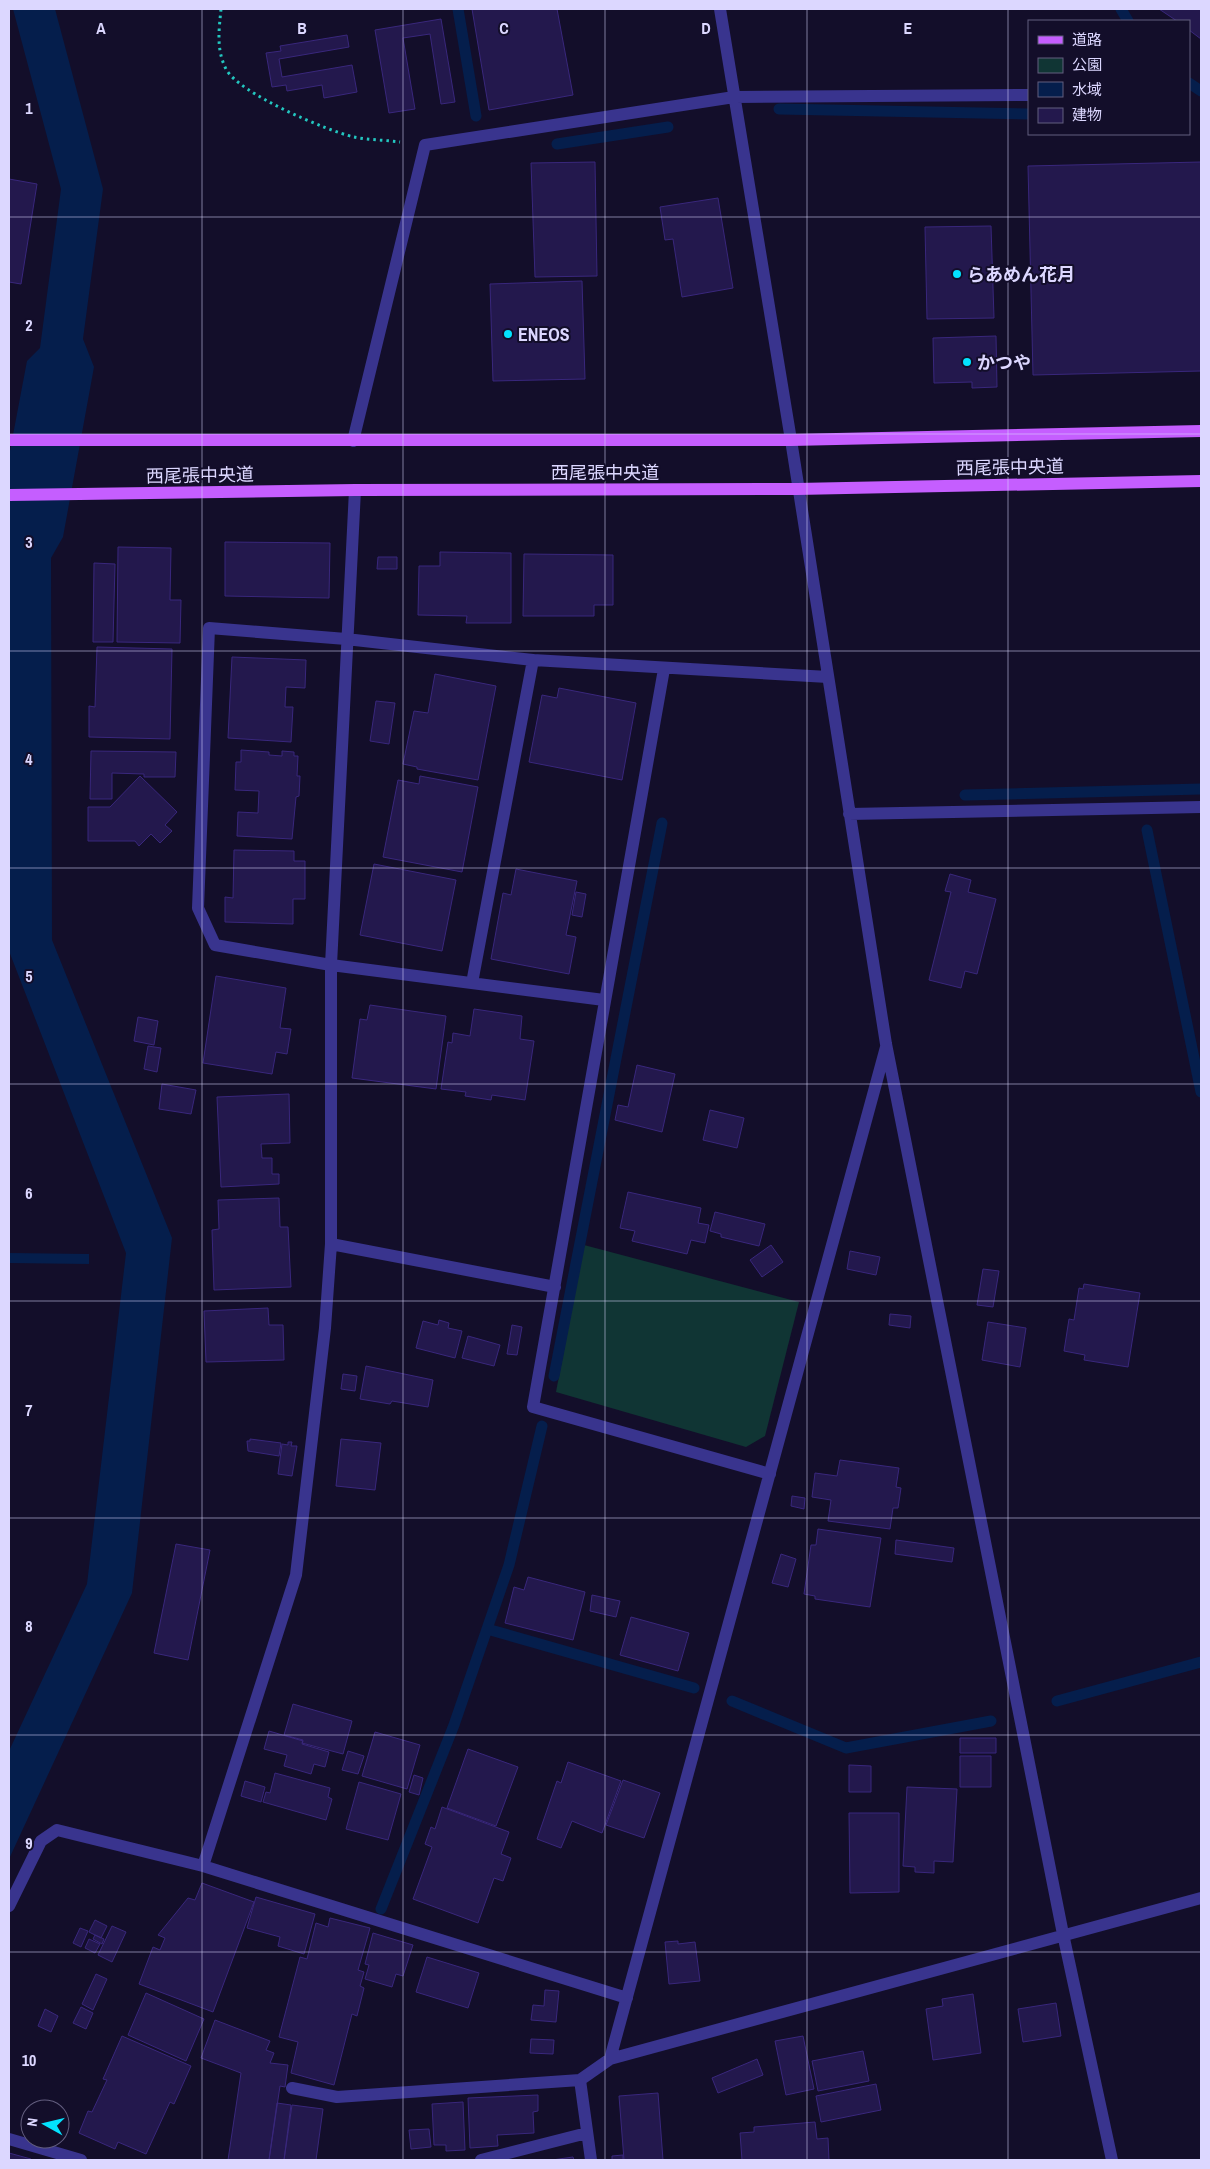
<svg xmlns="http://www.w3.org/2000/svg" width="1210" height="2169" font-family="'Archivo Narrow','Noto Sans JP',sans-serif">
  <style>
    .green { fill: #103534 }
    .water { fill: #051e4c }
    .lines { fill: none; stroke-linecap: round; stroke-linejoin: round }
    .stream { stroke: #051e4c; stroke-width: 11 }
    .building { fill: #23184d; stroke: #39277c }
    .path { stroke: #23c7c0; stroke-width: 3; stroke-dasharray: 2.5 4; stroke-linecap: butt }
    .minor { stroke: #39348e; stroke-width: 12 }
    .major { stroke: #c55eff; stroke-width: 12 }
    .grid { fill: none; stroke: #dcd7ff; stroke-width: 1; stroke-opacity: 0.55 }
    .poi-dot { fill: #03e2ff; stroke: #130e2a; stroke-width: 2 }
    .labels { text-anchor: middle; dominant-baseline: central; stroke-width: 4; stroke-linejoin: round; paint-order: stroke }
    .poi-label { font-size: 18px; font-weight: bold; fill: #dcd7ff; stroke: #130e2a; text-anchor: start }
    .street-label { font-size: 18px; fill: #dcd7ff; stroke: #130e2a }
    .grid-label { font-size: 16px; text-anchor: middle; font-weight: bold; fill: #dcd7ff; stroke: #130e2a; stroke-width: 4; stroke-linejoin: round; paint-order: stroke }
  </style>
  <rect width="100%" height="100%" fill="#130e2a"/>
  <!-- green -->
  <path class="green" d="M584 1245 799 1302 765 1436 746 1447 556 1392Z"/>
  <!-- water -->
  <path class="water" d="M13 9H55L103 189 83 339 94 367 63 537 51 558 52 940 172 1238 132 1593 9 1859V1751L87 1584 126 1253 9 951V456L27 361 40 348 61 189Z
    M9 1253 89 1254V1264L9 1263Z"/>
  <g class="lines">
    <!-- stream -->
    <path class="stream" d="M458 9 476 116
      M1121 9 1128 21
      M1189 83 1201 91
      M779 109 1029 114
      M557 144 668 127
      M965 795 1201 789
      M1147 830 1201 1092
      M554 1376 662 823
      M487 1629 694 1688
      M732 1701 846 1748 991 1721
      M1057 1701 1201 1662
      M381 1909 454 1725 509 1565 542 1426"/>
  </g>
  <!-- building -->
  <path class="building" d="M472 9H557L573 95 489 110Z
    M1159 9H1201V39L1189 30V21H1177Z
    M441 19 455 102 441 104 430 34 403 38 415 109 389 113 375 30Z
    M347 35 349 47 279 59 282 77 352 65 357 92 324 98 322 85 287 91 286 85 272 87 266 53 281 51 280 46Z
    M595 162 597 276 535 277 531 163Z
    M1201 162V371L1033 375 1028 166Z
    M9 179 37 184 21 284 9 282Z
    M718 198 733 288 682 297 673 239 665 240 660 207Z
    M991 226 994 318 927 319 925 227Z
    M582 281 585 379 493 381 490 284Z
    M996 336 997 387 972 388V382L934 383 933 338Z
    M225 542 330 543 329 598 225 596Z
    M118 547 171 548 170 600H181L180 643 117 642Z
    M440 552 511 553V623H466L467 616 418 615 419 566H440Z
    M524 554 613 555V605H594V616H523Z
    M378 557H397V569H377Z
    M94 563 115 564 113 642H93Z
    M97 647 172 649 170 739 89 737V706L95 707Z
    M232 657 306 660 305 688 286 687 285 707H293L291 742 228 738Z
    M435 674 496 686 478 780 417 769V767L403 764 414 711 428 713Z
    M559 688 636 703 622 780 529 762 542 695 557 698Z
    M376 701 395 703 389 744 370 741Z
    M241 750 269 752V755L282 756V751L294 752V756H298L297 776H300L299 796 296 797 292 839 237 836 238 812 258 813 259 791 235 790 236 762H241Z
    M91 751 176 752 175 777H144V774L112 773V799H90Z
    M140 776 177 812 165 825 172 831 160 843 151 834 139 846 135 841H88V807H110Z
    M420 776 478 787 462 872 383 857 398 780 419 784Z
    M234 850 294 851V861H305V899H293V924L225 922V897L233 898Z
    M374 864 456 880 442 951 360 935Z
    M516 869 577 881 566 935 576 937 569 974 491 959 503 893 511 895Z
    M950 874 971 880 968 892 996 899 977 974 965 971 961 988 929 980 951 892 945 891Z
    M576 892 586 894 582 917 572 915Z
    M216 976 286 988 280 1028 291 1029 287 1054 276 1052 272 1074 203 1063Z
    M370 1005 446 1016 436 1089 352 1078 360 1019 367 1020Z
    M474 1009 522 1016 520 1039 534 1041 525 1100 492 1095 491 1100 465 1096 466 1092 441 1089 448 1042 452 1043 453 1033 470 1036Z
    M138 1017 158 1021 154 1045 134 1041Z
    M148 1046 161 1048 157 1072 144 1069Z
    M637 1065 675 1074 662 1132 615 1120 618 1105 628 1107Z
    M162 1084 196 1090 191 1114 159 1109Z
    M289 1094 290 1143 261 1144 262 1158H272V1174H279V1184L221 1187 217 1097Z
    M710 1110 744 1118 737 1148 703 1140Z
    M628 1192 701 1208 698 1223 709 1225 705 1243 691 1240 687 1254 632 1241 635 1231 620 1228Z
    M279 1198 280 1227H288L291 1287 214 1290 212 1230 219 1229 218 1200Z
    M715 1212 765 1224 759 1246 721 1237V1234L710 1231Z
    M771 1245 783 1262 762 1277 750 1260Z
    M850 1251 880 1257 876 1275 847 1269Z
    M983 1269 999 1271 993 1307 977 1305Z
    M1084 1284 1140 1293 1128 1367 1084 1360 1085 1355 1064 1351 1069 1319 1074 1320 1079 1288 1083 1289Z
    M268 1308 269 1325H283L284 1360 206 1362 204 1311Z
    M890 1314 911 1316 910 1328 889 1325Z
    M439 1320 449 1323 448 1328 462 1331 455 1358 416 1348 423 1321 438 1325Z
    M988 1322 1026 1328 1020 1367 982 1360Z
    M512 1325 522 1327 517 1355 507 1354Z
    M468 1336 500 1345 494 1366 462 1358Z
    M366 1366 433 1380 428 1407 392 1401 390 1404 360 1399Z
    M343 1374 357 1376 355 1391 341 1389Z
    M250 1439 281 1443 279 1456 248 1451 247 1441H250Z
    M341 1439 381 1443 375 1490 336 1486Z
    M288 1442H292L291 1446H297L292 1476 278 1474 282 1444 288 1445Z
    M840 1460 899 1468 896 1487 901 1488 898 1508H893L890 1529 828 1521 831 1500 812 1497 815 1473 837 1476Z
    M792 1496 805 1498 804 1509 791 1506Z
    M818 1529 881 1538 870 1607 815 1599V1596L804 1594 811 1545H816Z
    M896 1540 954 1548 952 1562 895 1554Z
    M176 1544 210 1550 188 1660 154 1653Z
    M781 1554 796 1559 788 1587 772 1583Z
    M528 1577 585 1592 573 1640 505 1623 514 1587 524 1590Z
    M592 1595 620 1601 616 1617 590 1611Z
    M631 1617 689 1633 678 1671 620 1655Z
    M293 1704 352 1721 343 1754 302 1743 303 1740 284 1735Z
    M269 1731 303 1741 302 1744 329 1752 325 1767 314 1764 311 1774 284 1766 287 1755 264 1749Z
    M375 1732 420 1745 407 1789 362 1776Z
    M960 1738H996V1753H960Z
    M468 1749 518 1767 496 1826 447 1808Z
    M348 1751 364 1756 358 1774 342 1770Z
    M960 1756H991V1787H960Z
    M568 1762 621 1781 602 1833 572 1821 561 1848 537 1839 557 1781 561 1783Z
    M849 1765 871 1766V1792H849Z
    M275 1773 330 1788 328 1797 332 1799 326 1820 263 1802 266 1792 270 1793Z
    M414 1775 423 1778 419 1795 409 1792Z
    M623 1780 660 1793 644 1838 606 1825Z
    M245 1781 265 1787 261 1802 241 1796Z
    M359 1782 401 1794 388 1840 346 1829Z
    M907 1787 957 1789 953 1862 934 1861V1873L915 1872V1867L903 1866Z
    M442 1807 509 1832 501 1854 511 1858 503 1881 494 1878 478 1923 413 1899 432 1847 425 1844 431 1827 435 1829Z
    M849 1813H899V1892L850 1893Z
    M202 1883 254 1902 213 2012 139 1984 153 1947 160 1950 165 1938 158 1935 188 1898 195 1900Z
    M256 1897 315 1914 304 1954 278 1946 280 1937 247 1928Z
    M330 1918 370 1928 358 1970 364 1972 360 1986 364 1988 357 2016 352 2014 334 2085 291 2073 298 2042 279 2037 300 1957 307 1959 316 1923 328 1927Z
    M95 1920 107 1926 101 1938 89 1932Z
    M112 1926 126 1932 112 1962 98 1955Z
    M80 1928 88 1931 81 1947 73 1943Z
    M373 1933 413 1945 403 1976 396 1974 392 1987 365 1979 369 1965 365 1964Z
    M95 1935 104 1939 102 1944 93 1939Z
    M89 1939 100 1944 95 1953 85 1948Z
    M678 1941V1944L695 1942 700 1981 669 1984 665 1942Z
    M427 1957 479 1973 468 2008 416 1992Z
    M96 1974 107 1979 93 2010 82 2004Z
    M545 1990 559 1991 556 2022 531 2020 533 2005 544 2006Z
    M146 1993 204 2019 186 2061 128 2035Z
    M973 1994 981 2053 933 2060 926 2009 943 2006 942 1999Z
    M1056 2003 1061 2036 1023 2042 1018 2009Z
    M81 2007 93 2013 86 2029 73 2023Z
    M45 2009 58 2016 51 2032 38 2026Z
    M215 2020 270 2041 266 2050 274 2053 270 2063 288 2065 285 2087 280 2086 269 2160H228L241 2073 201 2058Z
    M122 2036 191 2066 174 2104 170 2102 146 2154 118 2142 115 2149 79 2133 88 2111 92 2112 107 2080 103 2079Z
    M803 2036 814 2089 786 2095 775 2041Z
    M531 2039 554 2040 553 2054 530 2053Z
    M863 2051 869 2081 818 2091 812 2061Z
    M757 2059 763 2075 718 2093 712 2078Z
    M876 2084 881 2110 821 2122 816 2096Z
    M658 2093 663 2160H624L619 2096Z
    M538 2095V2111L533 2112 534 2133 497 2135 498 2146 470 2148 468 2098Z
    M463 2102 465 2150 446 2151V2145H434L432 2104Z
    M277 2103 291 2105 284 2160H269Z
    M292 2105 323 2109 316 2160H284Z
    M815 2122 817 2139 828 2138 829 2160H742L740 2133 754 2132V2127Z
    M429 2129 431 2147 411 2149 409 2130Z
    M9 2153 31 2159 30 2160H9Z
    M623 2155V2160H612V2156Z
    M573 2157 574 2160H552Z"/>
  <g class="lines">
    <!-- path -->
    <path class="path" d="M221 9C219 30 216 49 226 69 238 93 327 131 354 137 368 140 385 140 400 142"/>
    <!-- minor -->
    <path class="minor" d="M720 9 791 440 886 1044 1063 1934 1112 2160
      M353 441 425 145 734 97 1029 95
      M664 669 533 1407 770 1474
      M849 814 1201 807
      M472 983 533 660
      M604 1000 331 965 215 945 198 908 209 628 346 639 533 660 828 677
      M331 1244 555 1287
      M203 1866 296 1575 325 1328 331 1244V965L355 490
      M9 1906 41 1841 57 1830 203 1866 627 1998
      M610 2059 886 1047
      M580 2080 591 2160
      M292 2088 337 2097 580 2080 610 2059 1201 1898
      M9 2139 81 2160
      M481 2160 587 2133"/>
    <!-- major -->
    <path class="major" d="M9 440H791L1201 431
      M9 495 355 490 797 489 1201 481"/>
  </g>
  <!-- grid -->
  <path class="grid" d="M202 9V2160M403 9V2160M605 9V2160M807 9V2160M1008 9V2160M9 217H1201M9 434H1201M9 651H1201M9 868H1201M9 1084H1201M9 1301H1201M9 1518H1201M9 1735H1201M9 1952H1201"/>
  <!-- markers -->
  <g class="poi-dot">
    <circle cx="957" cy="274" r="5"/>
    <circle cx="508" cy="334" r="5"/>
    <circle cx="967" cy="362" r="5"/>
  </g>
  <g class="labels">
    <!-- poi labels -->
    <g class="poi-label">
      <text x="967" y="274">らあめん花月</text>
      <text x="518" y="334">ENEOS</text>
      <text x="977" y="362">かつや</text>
    </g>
    <!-- street labels -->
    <g class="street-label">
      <text transform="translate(1010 467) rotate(-1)">西尾張中央道</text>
      <text x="605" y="472">西尾張中央道</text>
      <text transform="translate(200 475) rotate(-1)">西尾張中央道</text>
    </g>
  </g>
  <g class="grid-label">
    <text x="101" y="34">A</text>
    <text x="302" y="34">B</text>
    <text x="504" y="34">C</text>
    <text x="706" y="34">D</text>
    <text x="908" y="34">E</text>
    <text x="29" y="114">1</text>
    <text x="29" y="331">2</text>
    <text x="29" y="548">3</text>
    <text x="29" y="765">4</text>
    <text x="29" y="982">5</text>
    <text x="29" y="1199">6</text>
    <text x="29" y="1416">7</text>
    <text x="29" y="1632">8</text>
    <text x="29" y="1849">9</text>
    <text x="29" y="2066">10</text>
  </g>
  <!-- border -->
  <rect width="1210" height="2169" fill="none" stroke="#dcd7ff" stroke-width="20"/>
  <!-- legend -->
  <rect x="1028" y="20" width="162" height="115" fill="#130e2a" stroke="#635e7f"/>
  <rect x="1038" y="36" width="25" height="8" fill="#c55eff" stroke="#635e7f"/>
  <text x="1072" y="45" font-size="15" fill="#dcd7ff">道路</text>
  <rect x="1038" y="58" width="25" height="15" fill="#103534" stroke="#635e7f"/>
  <text x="1072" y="70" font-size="15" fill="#dcd7ff">公園</text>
  <rect x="1038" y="82" width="25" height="15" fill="#051e4c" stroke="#635e7f"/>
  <text x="1072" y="95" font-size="15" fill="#dcd7ff">水域</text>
  <rect x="1038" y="108" width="25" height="15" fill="#23184d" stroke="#635e7f"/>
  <text x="1072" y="120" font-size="15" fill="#dcd7ff">建物</text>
  <!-- north arrow -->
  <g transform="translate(45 2124) rotate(278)"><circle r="24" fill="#130e2a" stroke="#635e7f"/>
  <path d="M0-4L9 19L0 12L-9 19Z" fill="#03e2ff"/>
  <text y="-8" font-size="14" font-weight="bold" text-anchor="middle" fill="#dcd7ff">N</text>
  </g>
</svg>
